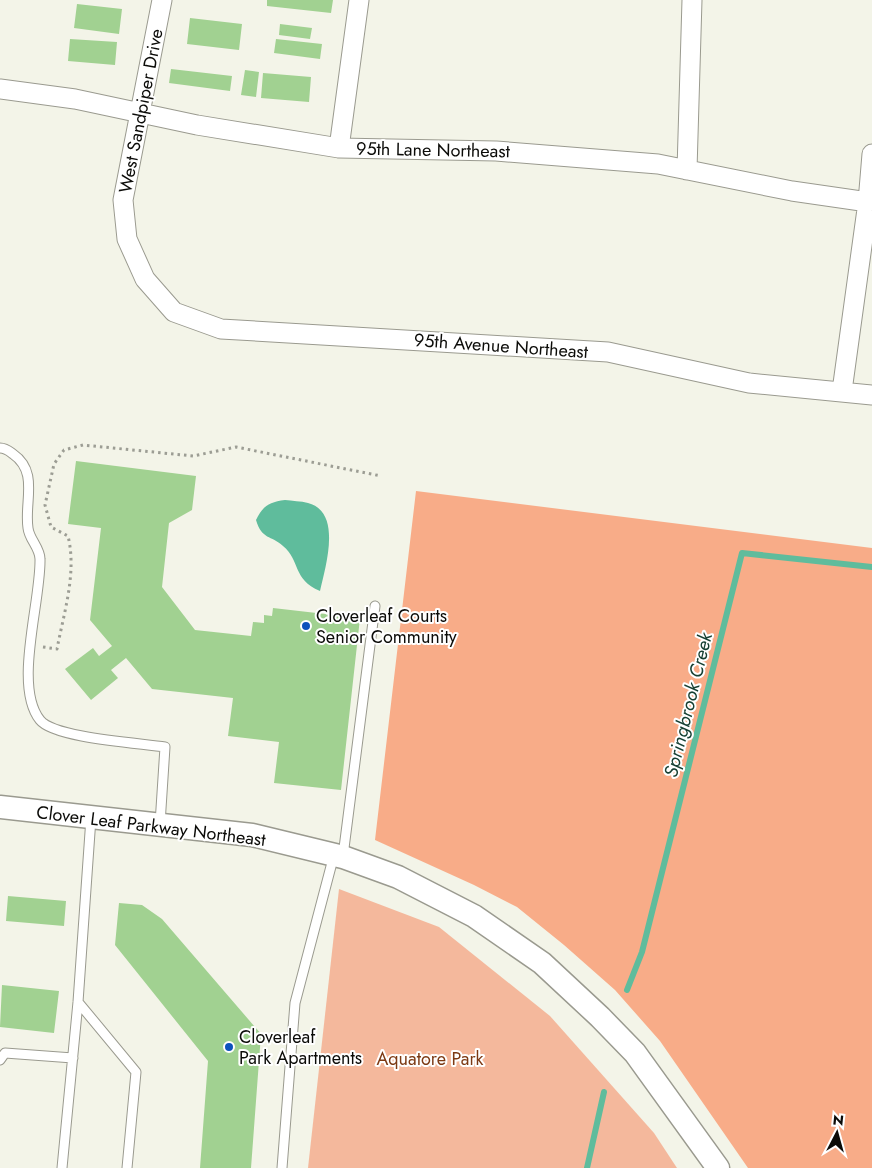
<svg xmlns="http://www.w3.org/2000/svg" width="872" height="1168" font-family="Jost,sans-serif">
  <style>
    .green { fill: #f4b89c }
    .forest { fill: #f8ac88 }
    .water { fill: #5fbc9c }
    .lines { fill: none; stroke-linecap: round; stroke-linejoin: round }
    .stream { stroke: #5fbc9c; stroke-width: 6 }
    .building { fill: #a1d191 }
    .service-casing { stroke: #9a9a8f; stroke-width: 11 }
    .minor-casing { stroke: #9a9a8f; stroke-width: 21 }
    .tertiary-casing { stroke: #9a9a8f; stroke-width: 25 }
    .path { stroke: #9c9d94; stroke-width: 3; stroke-dasharray: 2.5 4; stroke-linecap: butt }
    .service { stroke: #fff; stroke-width: 9 }
    .minor { stroke: #fff; stroke-width: 19 }
    .tertiary { stroke: #fff; stroke-width: 22 }
    .poi-dot { fill: #0c52bc; stroke: #fff; stroke-width: 2 }
    .labels { text-anchor: middle; dominant-baseline: central; stroke-width: 4; stroke-linejoin: round; paint-order: stroke }
    .street-label { font-size: 18px; fill: #0b0b08; stroke: #fff }
    .poi-label { font-size: 18px; fill: #0b0b08; stroke: #fff; text-anchor: start }
    .park-label { font-size: 18px; fill: #7c3913; stroke: #fff }
    .water-label { font-size: 19px; font-style: italic; fill: #174033; stroke: #fff }
  </style>
  <rect width="100%" height="100%" fill="#f3f4e8"/>
  <!-- green -->
  <path class="green" d="M339 889 439 927 550 1016 654 1133 677 1168H308Z"/>
  <!-- forest -->
  <path class="forest" d="M416 491 872 548V1168H748L660 1041 615 990 564 945 517 907 474 885 375 840Z"/>
  <!-- water -->
  <path class="water" d="M285 500C292 501 301 501 308 503 343 512 325 568 320 591 292 579 301 561 283 546 271 535 262 540 256 520 263 506 269 502 285 500Z"/>
  <g class="lines">
    <!-- stream -->
    <path class="stream" d="M627 990 642 952 742 553 872 567
      M587 1168 604 1092"/>
  </g>
  <!-- building -->
  <path class="building" d="M267 0H333L331 13 267 6Z
    M77 4 122 9 119 34 74 28Z
    M190 18 242 24 239 50 187 44Z
    M280 24 312 28 310 39 279 35Z
    M70 39 117 42 115 65 68 61Z
    M276 39 322 44 320 59 274 53Z
    M171 69 232 76 230 91 169 83Z
    M245 70 259 72 256 97 241 95Z
    M263 73 311 77 309 102 261 98Z
    M76 461 196 476 192 510 169 523 162 587 195 630 251 636 253 622 264 623V615L272 616 273 608 360 618 341 790 274 783 279 742 228 736 233 698 152 689 126 658 111 670 118 678 91 700 65 669 93 648 99 656 112 646 90 620 101 528 68 524Z
    M8 896 66 901 64 926 6 921Z
    M119 903 142 905 162 919 261 1034 251 1168H200L208 1061 115 945Z
    M2 985 59 991 54 1033 0 1027Z"/>
  <g class="lines">
    <defs>
      <path id="service" d="M0 448C6 448 9 451 13 454 39 472 24 502 28 528 29 539 40 548 40 559 41 602 13 686 40 720 54 738 139 743 165 747L160 824
        M343 856 375 606
        M78 1002 136 1072 127 1168
        M0 1060 5 1053 73 1058
        M62 1168 78 1002 91 818
        M282 1168 295 1003 334 855"/>
      <path id="minor" d="M162 0 123 200 127 239 145 279 174 312 221 329 608 352 749 383 872 395
        M0 89 75 99 197 125 339 148 496 151 658 164 792 191 868 202
        M339 148 359 0
        M687 170 692 0
        M842 391 868 202 872 154"/>
      <path id="tertiary" d="M0 807 252 835 343 857 398 877 474 916 542 963 600 1017 635 1053 718 1168"/>
    </defs>
    <!-- service casing -->
    <use href="#service" class="service-casing"/>
    <!-- minor casing -->
    <use href="#minor" class="minor-casing"/>
    <!-- tertiary casing -->
    <use href="#tertiary" class="tertiary-casing"/>
    <!-- path -->
    <path class="path" d="M43 647 57 649C64 612 77 573 68 536L51 527 45 505 54 464 64 450 83 445 193 456 236 447 381 476"/>
    <!-- service -->
    <use href="#service" class="service"/>
    <!-- minor -->
    <use href="#minor" class="minor"/>
    <!-- tertiary -->
    <use href="#tertiary" class="tertiary"/>
  </g>
  <!-- markers -->
  <g class="poi-dot">
    <circle cx="306" cy="626" r="5"/>
    <circle cx="229" cy="1047" r="5"/>
  </g>
  <g class="labels">
    <!-- street labels -->
    <g class="street-label">
      <text transform="translate(141 111) rotate(-79)">West Sandpiper Drive</text>
      <text transform="translate(433 150) rotate(1)">95th Lane Northeast</text>
      <text transform="translate(501 346) rotate(4)">95th Avenue Northeast</text>
      <text transform="translate(151 826) rotate(7)">Clover Leaf Parkway Northeast</text>
    </g>
    <!-- poi labels -->
    <g class="poi-label">
      <text x="316" y="616">Cloverleaf Courts<tspan x="316" dy="21">Senior Community</tspan></text>
      <text x="239" y="1037">Cloverleaf<tspan x="239" dy="21">Park Apartments</tspan></text>
    </g>
    <!-- park labels -->
    <g class="park-label">
      <text x="430" y="1059">Aquatore Park</text>
    </g>
    <!-- water labels -->
    <g class="water-label">
      <text transform="translate(688 705) rotate(-76)">Springbrook Creek</text>
    </g>
  </g>
  <!-- north arrow -->
  <g transform="translate(837 1133) rotate(6)" stroke="#ffffff" stroke-width="4" paint-order="stroke">
  <path d="M0-4L9 19L0 12L-9 19Z" fill="#0b0b08"/>
  <text y="-8" font-size="14" font-weight="bold" text-anchor="middle" fill="#0b0b08">N</text>
  </g>
</svg>
